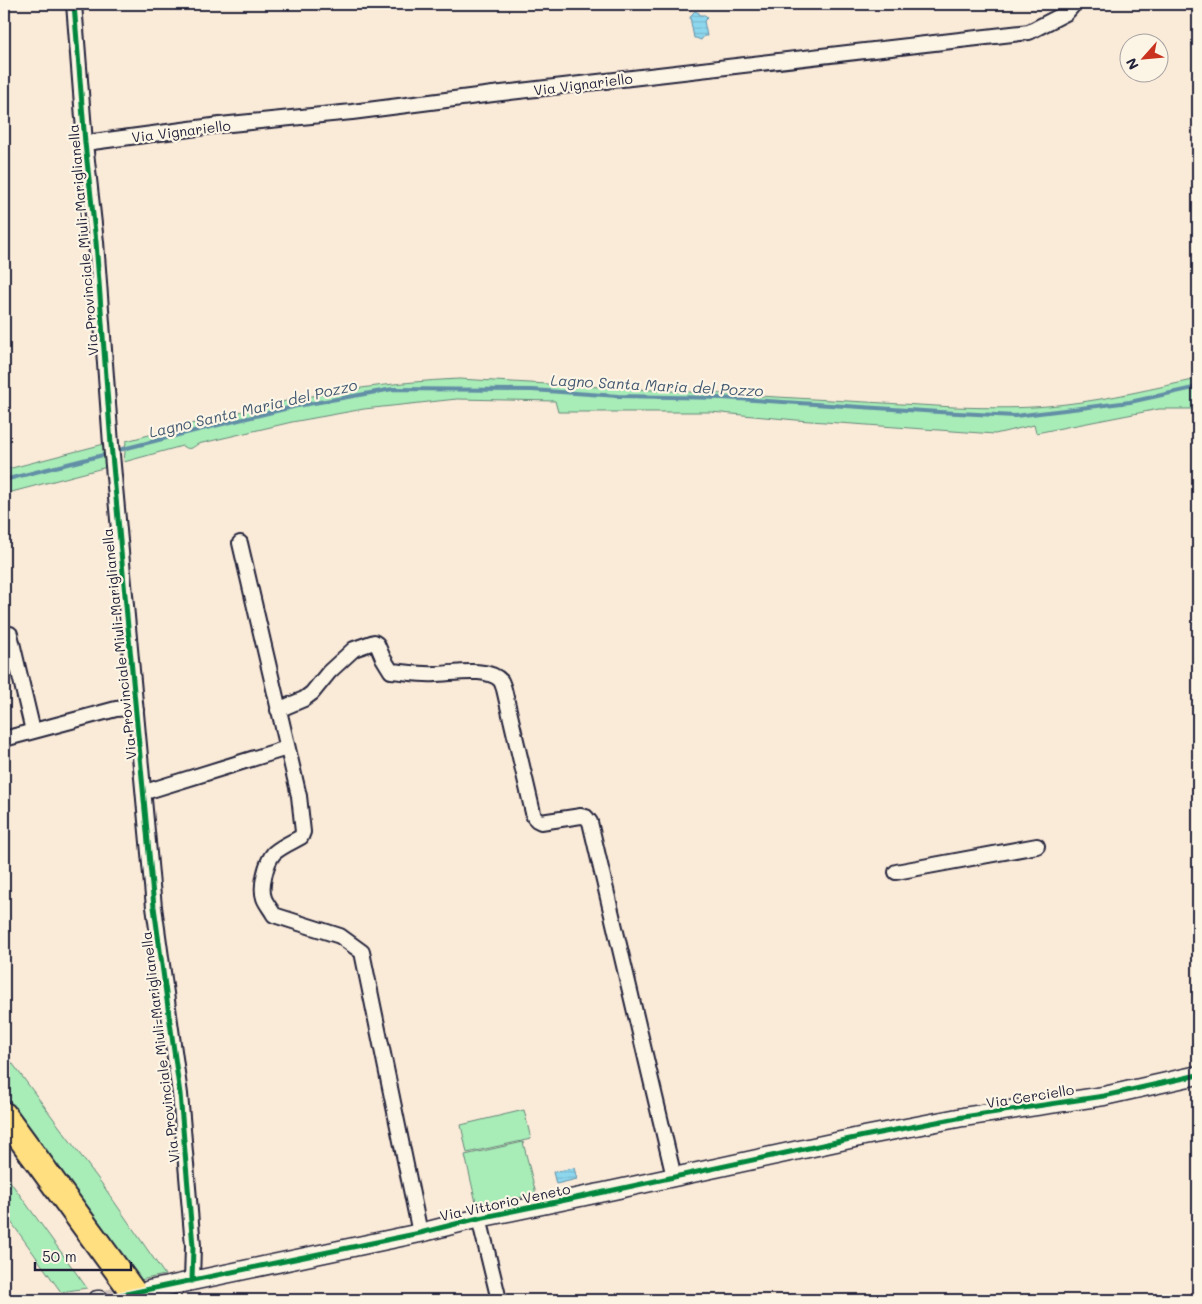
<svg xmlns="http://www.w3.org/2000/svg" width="1202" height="1304" font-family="Mali,sans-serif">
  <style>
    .grass { fill: #a8ecb7; stroke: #658779 }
    .water { fill: url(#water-rules); stroke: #628fa6 }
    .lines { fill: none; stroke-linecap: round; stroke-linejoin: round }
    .stream { stroke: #628fa6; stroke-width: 4 }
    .tertiary-tunnel { stroke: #cfc2b9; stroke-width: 18; stroke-dasharray: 18 9; stroke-linecap: butt }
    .minor-casing { stroke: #22223b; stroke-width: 18 }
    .tertiary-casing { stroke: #22223b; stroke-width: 21 }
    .motorway-casing { stroke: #22223b; stroke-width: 29 }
    .minor { stroke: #fcf5e5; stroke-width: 14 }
    .tertiary { stroke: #fcf5e5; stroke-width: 18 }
    .motorway { stroke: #ffdf80; stroke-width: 25 }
    .cycleway-casing { stroke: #fcf5e5; stroke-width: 8 }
    .cycleway { stroke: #00873e; stroke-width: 5 }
    .labels { text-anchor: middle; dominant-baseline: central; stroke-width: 4.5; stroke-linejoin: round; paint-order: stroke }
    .street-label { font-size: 14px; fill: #22223b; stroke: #fcf5e5 }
    .water-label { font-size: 15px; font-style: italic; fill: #425871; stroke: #fcf5e5 }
  </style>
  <defs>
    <pattern id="water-rules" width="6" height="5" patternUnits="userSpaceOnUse" patternTransform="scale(1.25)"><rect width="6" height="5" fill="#8dd7ee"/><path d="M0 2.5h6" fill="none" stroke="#79b8cd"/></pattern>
  </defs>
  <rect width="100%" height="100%" fill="#faead8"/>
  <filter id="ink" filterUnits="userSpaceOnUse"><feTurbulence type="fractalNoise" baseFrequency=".02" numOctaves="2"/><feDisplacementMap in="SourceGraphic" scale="10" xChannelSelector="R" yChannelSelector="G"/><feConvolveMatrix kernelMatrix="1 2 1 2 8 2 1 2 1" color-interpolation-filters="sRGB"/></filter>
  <g filter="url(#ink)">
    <!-- grass -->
    <path class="grass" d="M459 379 954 407C991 408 1029 409 1066 404 1110 399 1154 388 1198 379V409H1159L1036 433 1034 425 995 434 796 420 711 412H558L555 401 457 399 364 409 292 422 198 444C191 449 189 450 182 446L124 462 126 441C169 430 212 418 255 408 322 392 391 382 459 379Z
      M104 444 107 467 4 494V470Z
      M4 1052 102 1184 165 1275 140 1280 4 1098Z
      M524 1110 531 1139 467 1153 461 1125Z
      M523 1142 536 1194 477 1207 465 1155Z
      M4 1173 87 1288 61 1292 4 1212Z"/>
    <!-- water -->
    <path class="water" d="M695 11 699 13 700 15H705L707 18 704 21 707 36H704L701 40 696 38H694L690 17 692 16V14Z
      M574 1168 577 1179 556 1184 553 1172Z"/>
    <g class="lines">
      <!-- stream -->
      <path class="stream" d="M119 450 194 431 297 406 393 389 532 390 618 396 722 398 939 412 1015 416 1130 402 1198 387
        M4 480 103 455"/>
      <!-- tertiary-tunnel -->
      <path class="tertiary-tunnel" d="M100 1300 144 1291"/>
      <defs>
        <path id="minor" d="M74 4 85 143 96 242 111 444 154 907 180 1094 193 1246 192 1281
          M85 143 220 125 352 112 493 94 1029 32 1066 13 1074 4
          M240 543 299 796 303 832 301 837C292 842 282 846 274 853 266 862 260 887 264 898 266 904 271 909 274 915L340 936 362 952 420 1233
          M10 634 33 731
          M278 710 304 699 312 693 329 672 354 649 374 642 377 644 383 658 391 671C406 672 421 675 435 674 452 674 488 666 501 681 502 683 503 686 504 689L534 817 537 820 541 822 581 816 586 817 590 822 674 1177
          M4 739 116 709 127 708 136 710
          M145 792 287 748
          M896 872 1037 846
          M479 1218 499 1300"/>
        <path id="tertiary" d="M149 1290 420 1233 479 1218 614 1190 864 1136 963 1117 1104 1096 1198 1075
          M97 1300H100"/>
        <path id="motorway" d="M4 1115 139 1300"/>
      </defs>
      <!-- minor casing -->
      <use href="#minor" class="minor-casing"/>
      <!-- tertiary casing -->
      <use href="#tertiary" class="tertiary-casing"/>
      <!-- motorway casing -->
      <use href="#motorway" class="motorway-casing"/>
      <!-- minor -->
      <use href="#minor" class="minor"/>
      <!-- tertiary -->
      <use href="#tertiary" class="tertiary"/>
      <!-- motorway -->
      <use href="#motorway" class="motorway"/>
      <defs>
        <path id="cycleway" d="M74 4 85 143 96 242 111 444 154 907 180 1094 193 1246 192 1281
          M97 1300 420 1233 479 1218 614 1190 864 1136 963 1117 1104 1096 1198 1075"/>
      </defs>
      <!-- cycleway casing -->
      <use href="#cycleway" class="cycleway-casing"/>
      <!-- cycleway -->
      <use href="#cycleway" class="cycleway"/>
    </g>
  </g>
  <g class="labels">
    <!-- street labels -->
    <g class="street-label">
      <text transform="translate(583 84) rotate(-7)">Via Vignariello</text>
      <text transform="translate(181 131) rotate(-7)">Via Vignariello</text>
      <text transform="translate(83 240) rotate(-95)">Via Provinciale Miuli-Mariglianella</text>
      <text transform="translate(119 644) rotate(-96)">Via Provinciale Miuli-Mariglianella</text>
      <text transform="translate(160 1047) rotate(-97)">Via Provinciale Miuli-Mariglianella</text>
      <text transform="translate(1030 1096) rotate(-9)">Via Cerciello</text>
      <text transform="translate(505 1202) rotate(-12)">Via Vittorio Veneto</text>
    </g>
    <!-- water labels -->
    <g class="water-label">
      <text transform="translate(657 385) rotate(3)">Lagno Santa Maria del Pozzo</text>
      <text transform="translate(253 408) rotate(-13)">Lagno Santa Maria del Pozzo</text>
    </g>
  </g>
  <!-- margin -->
  <rect width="1202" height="1304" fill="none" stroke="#fcf5e5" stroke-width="20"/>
  <rect x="10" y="10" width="1182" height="1284" fill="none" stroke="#22223b" stroke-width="2" filter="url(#ink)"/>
  <!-- north arrow -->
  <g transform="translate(1144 58) rotate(243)"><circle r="24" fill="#fcf5e5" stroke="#a5a1a1"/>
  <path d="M0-4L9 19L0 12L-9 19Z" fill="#c8321e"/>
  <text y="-8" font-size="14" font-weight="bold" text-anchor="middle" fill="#22223b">N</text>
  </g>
  <!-- scale -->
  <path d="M35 1262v8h96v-8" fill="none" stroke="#22223b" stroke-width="2.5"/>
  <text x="42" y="1262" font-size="15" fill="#22223b" stroke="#fcf5e5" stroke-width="4" paint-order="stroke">50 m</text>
</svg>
